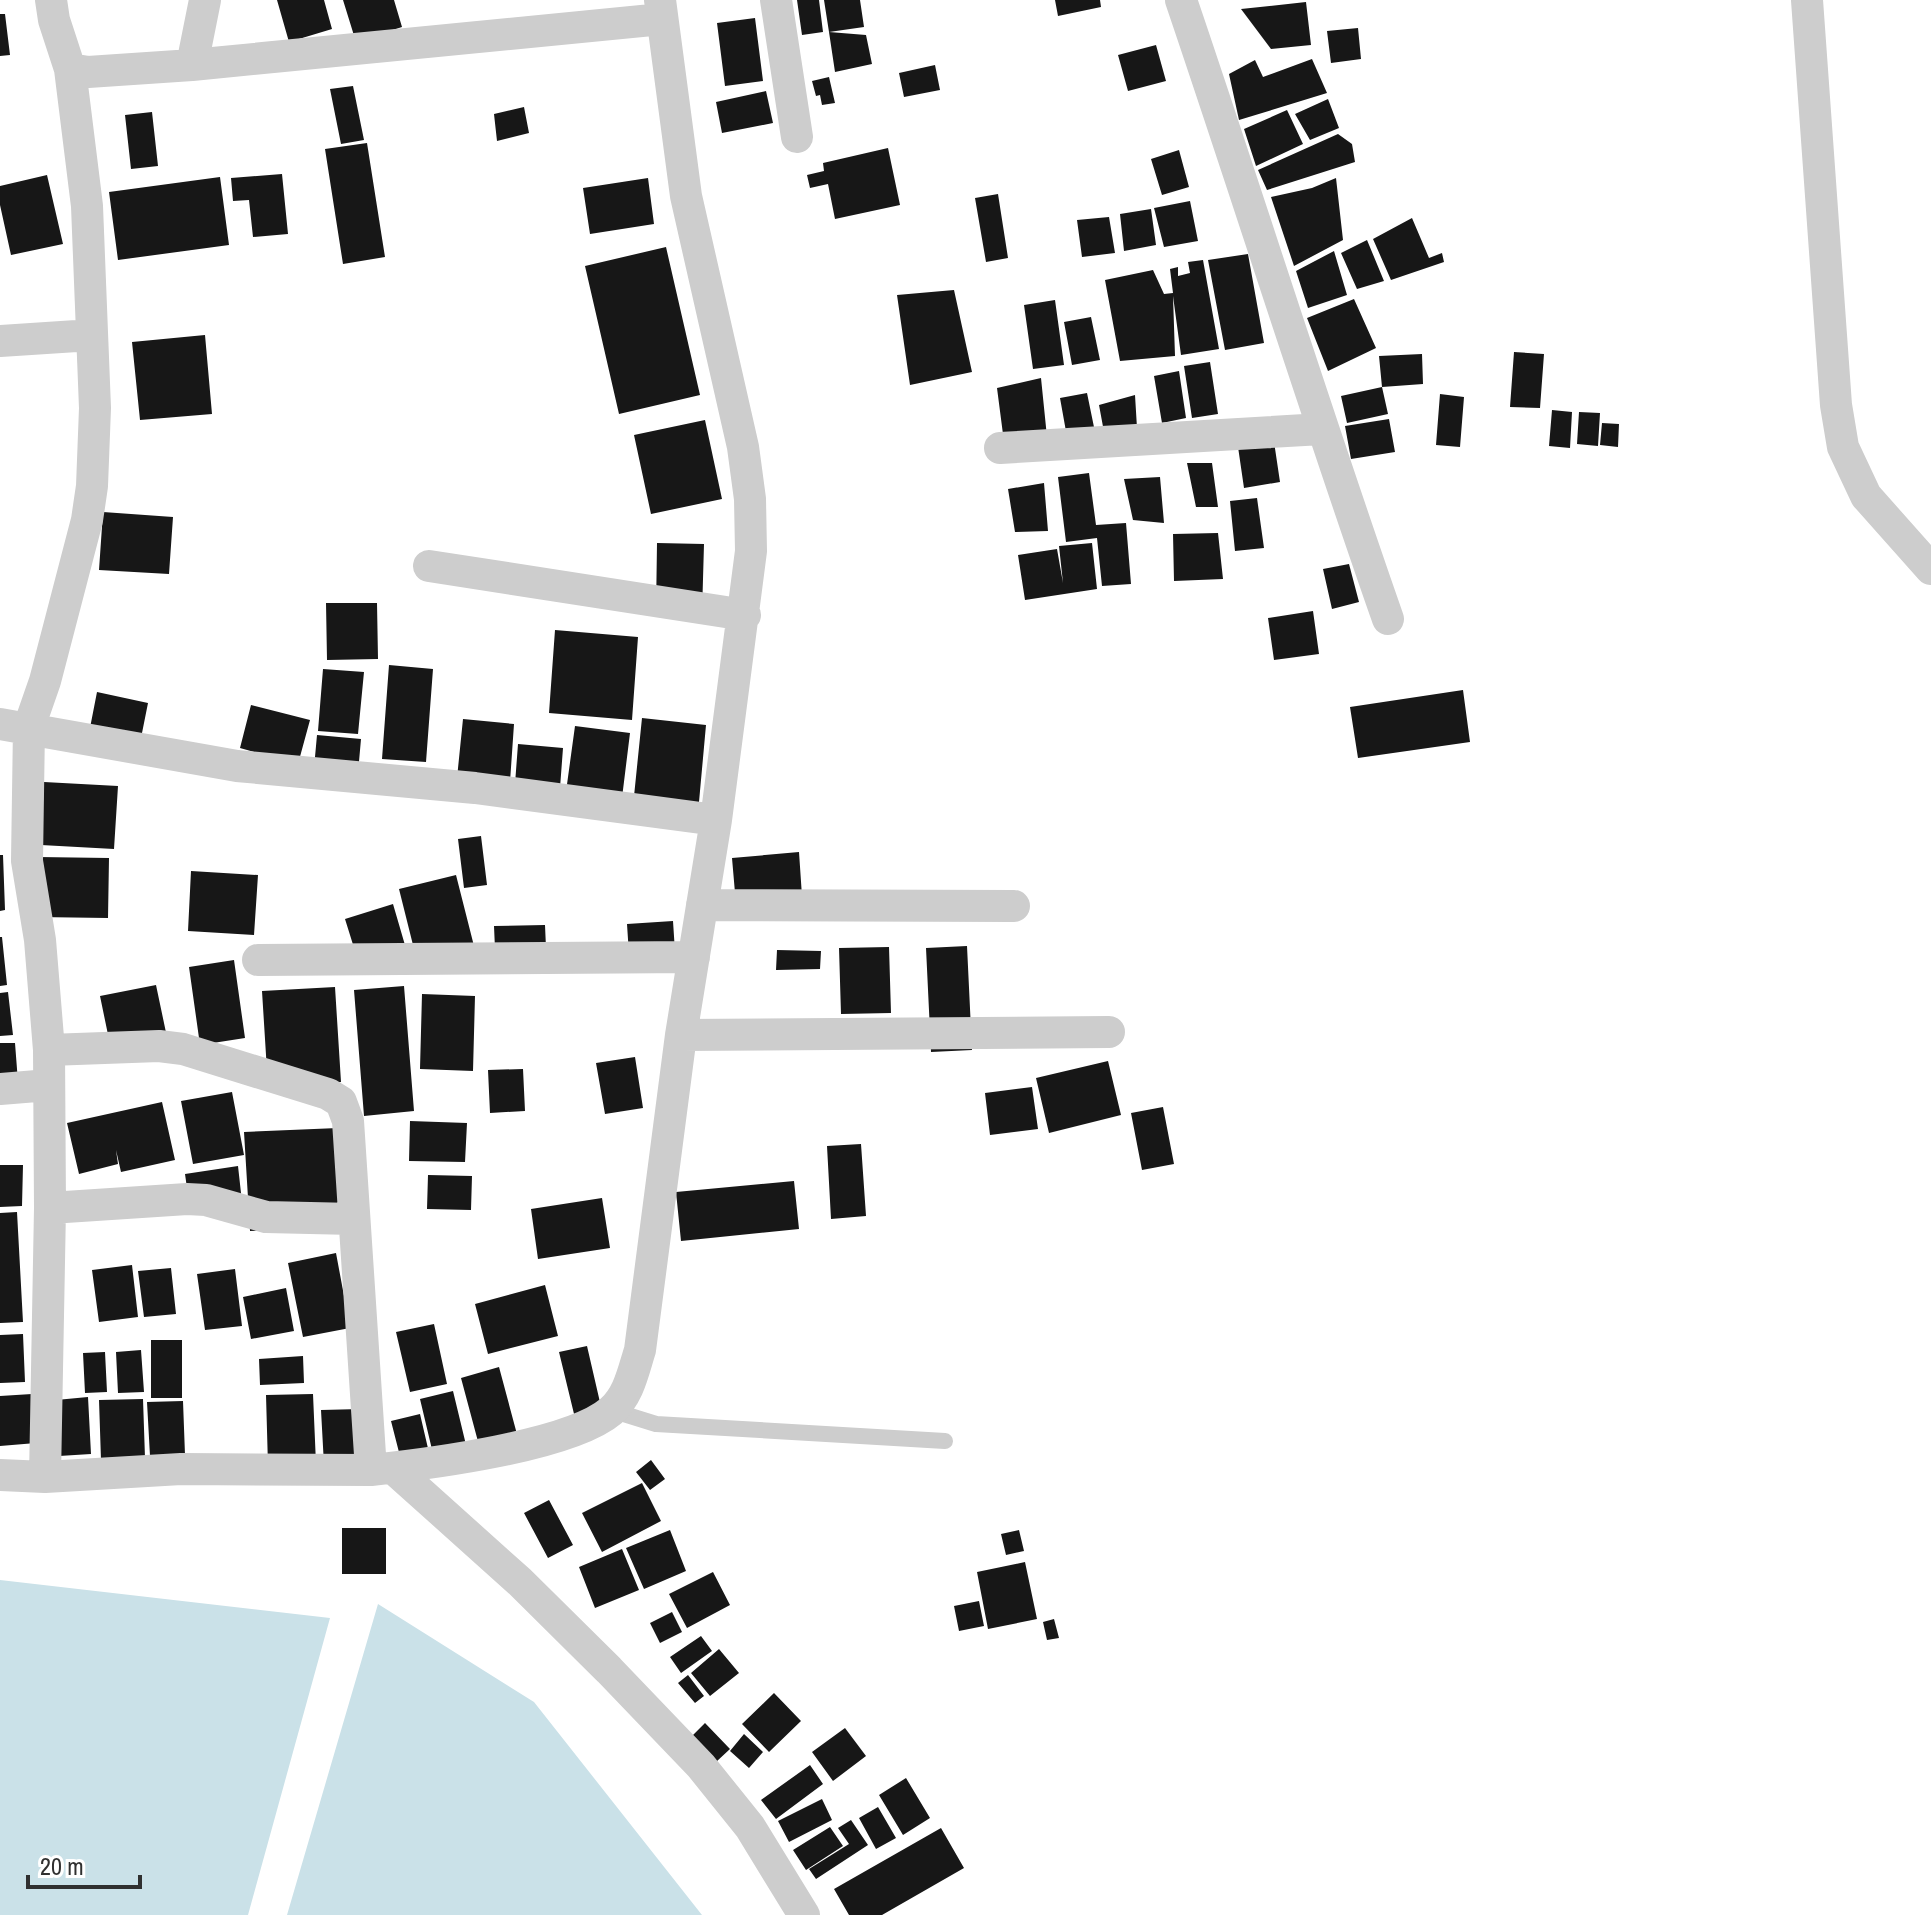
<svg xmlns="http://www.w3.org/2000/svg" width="1931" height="1915" font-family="'Archivo Narrow',sans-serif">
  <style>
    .water { fill: #cae1e8 }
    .building { fill: #171717 }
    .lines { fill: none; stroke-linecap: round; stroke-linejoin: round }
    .lane { stroke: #cdcdcd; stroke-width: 16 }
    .street { stroke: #cdcdcd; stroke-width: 32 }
  </style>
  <rect width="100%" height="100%" fill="#fff"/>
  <!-- water -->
  <path class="water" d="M0 1580 330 1618 248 1915H0Z
    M378 1604 534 1702 702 1915H287Z"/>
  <!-- building -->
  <path class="building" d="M277 0H324L332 29 289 42Z
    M343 0H394L402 27 356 42Z
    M797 0H819L823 32 802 35Z
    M824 0H860L864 27 829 32Z
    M1055 0H1100L1101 7 1058 16Z
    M1306 2 1311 45 1271 49 1241 9Z
    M0 14H5L10 55 0 56Z
    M755 18 763 81 725 86 717 23Z
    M1358 28 1361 59 1331 63 1327 31Z
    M829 32 866 35 872 64 835 72Z
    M1156 45 1166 81 1128 91 1118 55Z
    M1312 59 1327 93 1239 120 1229 74 1255 60 1263 77Z
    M935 65 940 90 904 97 899 73Z
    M829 77 835 103 822 105 820 95 816 96 812 81Z
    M353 86 364 140 341 144 330 89Z
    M766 91 773 123 722 133 716 102Z
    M1328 99 1339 128 1310 140 1295 114Z
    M524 107 529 133 497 141 494 114Z
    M1287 110 1303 144 1256 166 1244 129Z
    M152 112 158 166 131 169 125 115Z
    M1338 134 1352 144 1355 162 1267 190 1258 170Z
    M367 143 385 257 343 264 325 149Z
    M888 148 900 205 835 219 828 184 810 188 807 175 824 171 823 163Z
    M1179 150 1189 187 1162 195 1151 159Z
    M282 174 288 234 253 237 249 200 233 201 231 178Z
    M47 175 63 244 11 255 0 205V186Z
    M220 177 229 245 118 260 109 192Z
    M648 178 654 224 590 234 583 188Z
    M1336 178 1343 240 1294 266 1271 197 1312 188Z
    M998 194 1008 258 986 262 975 198Z
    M1190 201 1198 241 1164 247 1154 208Z
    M1151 209 1156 245 1124 251 1120 214Z
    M1109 217 1115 253 1082 257 1077 220Z
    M1412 218 1429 258 1442 253 1444 262 1391 280 1373 239Z
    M1367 240 1384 281 1357 289 1341 253Z
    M666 247 700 395 619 414 585 266Z
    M1334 251 1347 295 1308 308 1296 271Z
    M1248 254 1264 343 1225 350 1208 260Z
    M1203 260 1219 349 1181 355 1173 296 1175 356 1120 361 1105 280 1153 270 1164 294 1173 293 1170 269 1178 267V276L1190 273 1188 262Z
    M954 290 972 372 910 385 897 295Z
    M1354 299 1376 348 1328 371 1307 318Z
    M1055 300 1064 365 1033 369 1024 305Z
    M1091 317 1100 360 1072 365 1064 322Z
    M205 335 212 414 140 420 132 342Z
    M1514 352 1544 354 1540 408 1510 407Z
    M1422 354 1423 384 1382 387 1388 414 1347 423 1341 396 1382 387 1379 356Z
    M1210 362 1218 414 1192 418 1184 366Z
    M1179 371 1186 418 1162 423 1154 376Z
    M1041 378 1047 437 1004 442 997 388Z
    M1087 393 1095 432 1067 437 1060 398Z
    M1440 394 1464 397 1460 447 1436 445Z
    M1135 395 1137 428 1104 432 1099 405Z
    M1552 410 1572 412 1570 448 1549 446Z
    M1579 412 1600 413 1598 446 1577 444Z
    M1389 419 1395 452 1351 459 1345 426Z
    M705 420 722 499 651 514 634 435Z
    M1602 423 1619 424 1618 447 1600 445Z
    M1273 435 1280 482 1244 488 1237 440Z
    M1187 463H1212L1218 507H1196Z
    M1089 473 1096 525 1126 523 1131 584 1102 586 1097 538 1066 542 1058 477Z
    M1160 477 1164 523 1133 520 1124 479Z
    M1044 483 1048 531 1015 532 1008 489Z
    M1257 498 1264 548 1235 551 1230 501Z
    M103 512 173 517 169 574 99 570Z
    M1218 533 1223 579 1174 581 1173 534Z
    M657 543 704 544 702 614 656 612Z
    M1092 543 1097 589 1025 600 1018 555 1057 549 1063 583 1059 546Z
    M1349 564 1359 602 1332 609 1323 569Z
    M326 603H377L378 659 327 660Z
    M1313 611 1319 654 1274 660 1268 618Z
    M555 630 638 637 632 720 549 713Z
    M389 665 433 669 426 762 382 759Z
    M323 669 364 672 358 734 318 731Z
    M1463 690 1470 742 1358 758 1350 707Z
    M97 692 148 703 140 743 89 733Z
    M251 705 310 720 298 764 240 748Z
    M642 718 706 725 698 813 633 806Z
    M463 719 514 724 510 782 457 778Z
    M575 726 630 733 621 806 565 799Z
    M317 735 361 739 358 773 314 768Z
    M518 744 563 748 560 788 515 784Z
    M44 782 118 786 114 849 41 845Z
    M481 836 487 885 464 888 458 839Z
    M799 852 803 911 737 916 732 858Z
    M0 855H3L5 910 0 911Z
    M38 857 109 858 108 918 37 917Z
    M191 871 258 875 254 935 188 931Z
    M456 875 474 946 417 961 399 889Z
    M393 904 407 952 360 967 345 919Z
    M673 921 676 967 630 970 627 924Z
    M545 925 547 971 496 972 494 926Z
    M0 937H2L7 985 0 986Z
    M967 946 972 1050 931 1052 926 948Z
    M889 947 891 1013 841 1014 839 948Z
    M777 950 821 951 820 969 776 970Z
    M234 960 245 1038 200 1045 189 967Z
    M156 985 168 1042 112 1054 100 996Z
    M404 986 414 1111 364 1116 354 990Z
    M335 987 341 1082 268 1087 262 991Z
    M8 992 13 1035 0 1036V993Z
    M422 994 475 996 473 1071 420 1069Z
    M0 1043H15L19 1095 0 1096Z
    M635 1057 643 1108 605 1114 596 1063Z
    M1108 1061 1121 1115 1049 1133 1036 1078Z
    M523 1069 525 1111 490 1113 488 1070Z
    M1032 1087 1038 1129 990 1135 985 1093Z
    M232 1092 244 1155 193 1164 181 1101Z
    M162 1102 175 1160 121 1172 116 1150 118 1164 79 1174 67 1123Z
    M1163 1107 1174 1164 1142 1170 1131 1113Z
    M410 1121 467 1123 465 1162 409 1161Z
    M338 1128 343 1226 250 1231 244 1132Z
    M861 1144 866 1216 831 1219 827 1146Z
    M0 1165H23L22 1206 0 1207Z
    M238 1166 242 1202 190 1209 185 1174Z
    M428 1175 472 1176 471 1210 427 1209Z
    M794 1181 799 1229 681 1241 676 1192Z
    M602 1198 610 1248 538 1259 531 1209Z
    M17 1212 23 1322 0 1323V1213Z
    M336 1253 350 1328 303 1337 288 1263Z
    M132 1265 138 1317 99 1322 92 1270Z
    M171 1268 176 1314 144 1317 138 1271Z
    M235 1269 242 1326 205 1330 197 1274Z
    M545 1285 558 1336 488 1354 475 1304Z
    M286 1288 294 1331 251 1339 243 1297Z
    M434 1324 447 1384 410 1392 396 1332Z
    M23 1334 25 1382 0 1383V1335Z
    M151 1340H182V1398H151Z
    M587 1346 602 1411 575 1418 559 1352Z
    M141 1350 144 1392 118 1393 116 1352Z
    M105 1352 107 1392 85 1393 83 1353Z
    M303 1356 304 1383 260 1385 259 1359Z
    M499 1367 518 1438 480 1449 461 1378Z
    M453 1391 467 1449 434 1458 420 1399Z
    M32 1394 36 1443 0 1446V1396Z
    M313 1394 316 1464 268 1466 266 1395Z
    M88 1397 91 1454 59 1456 56 1400Z
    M143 1399 145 1458 101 1460 99 1400Z
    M183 1401 185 1455 150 1456 147 1402Z
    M361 1409 363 1463 324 1465 321 1410Z
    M420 1414 430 1457 402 1464 391 1421Z
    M651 1460 665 1479 650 1490 636 1472Z
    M642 1483 661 1521 602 1552 582 1513Z
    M549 1500 573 1545 548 1558 524 1513Z
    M342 1528H386V1574H342Z
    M670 1530 686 1571 644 1589 626 1548Z
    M1019 1530 1024 1551 1006 1555 1001 1534Z
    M622 1549 639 1590 595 1608 579 1567Z
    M1025 1562 1037 1619 988 1629 977 1572Z
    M713 1572 730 1605 687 1628 669 1594Z
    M979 1601 984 1626 959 1631 954 1606Z
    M672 1612 682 1632 660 1643 650 1623Z
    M1054 1619 1059 1638 1047 1640 1043 1622Z
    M701 1636 712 1651 681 1673 670 1657Z
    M719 1649 739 1673 710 1696 691 1673Z
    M688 1675 704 1696 695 1703 678 1683Z
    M774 1693 801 1721 769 1752 742 1724Z
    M705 1723 730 1749 716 1762 692 1736Z
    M845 1728 866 1756 833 1781 812 1752Z
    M744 1734 763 1752 749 1768 730 1751Z
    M810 1765 823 1784 776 1819 761 1800Z
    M906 1778 930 1818 903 1835 879 1795Z
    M822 1799 832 1820 789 1842 778 1821Z
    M878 1807 896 1838 876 1849 859 1818Z
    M851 1820 868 1845 816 1879 809 1869 849 1844 838 1828Z
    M830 1827 843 1846 806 1870 793 1850Z
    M941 1828 964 1868 882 1915H849L834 1889Z"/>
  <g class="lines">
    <!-- lane -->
    <path class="lane" d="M611 1410 656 1424 945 1441"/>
    <!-- street -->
    <path class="street" d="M51 0 54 20 70 69
      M776 0 797 137
      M1181 0C1251 206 1316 414 1388 619
      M1807 0 1836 405 1843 447 1866 496 1931 569
      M192 65 205 0
      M0 341 92 335
      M1000 448 1322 429
      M429 566 745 615
      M0 724 237 766 475 788 716 820
      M702 905 1014 906
      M258 960 694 957
      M681 1035 1109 1032
      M49 1050 159 1046 183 1049 328 1094 341 1102 348 1121 371 1470
      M0 1089 49 1085
      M50 1208 187 1199 206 1200 266 1217 354 1219
      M393 1468 519 1581 609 1670 701 1766 750 1827 804 1915
      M0 1475 45 1477 181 1469 371 1470C428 1464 570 1446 611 1411 629 1395 633 1372 640 1350L681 1035 716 820 751 551 750 499 743 447 686 196 660 0
      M45 1477 50 1208 49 1050 40 940 27 861 29 727 45 681 87 520 92 486 95 408 87 206 70 69 88 72 192 65 662 19"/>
  </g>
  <!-- scale -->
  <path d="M28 1875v12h112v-12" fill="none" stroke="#303030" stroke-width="4"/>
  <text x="40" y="1875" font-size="24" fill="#303030" stroke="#ffffff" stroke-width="6" paint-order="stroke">20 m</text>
</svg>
